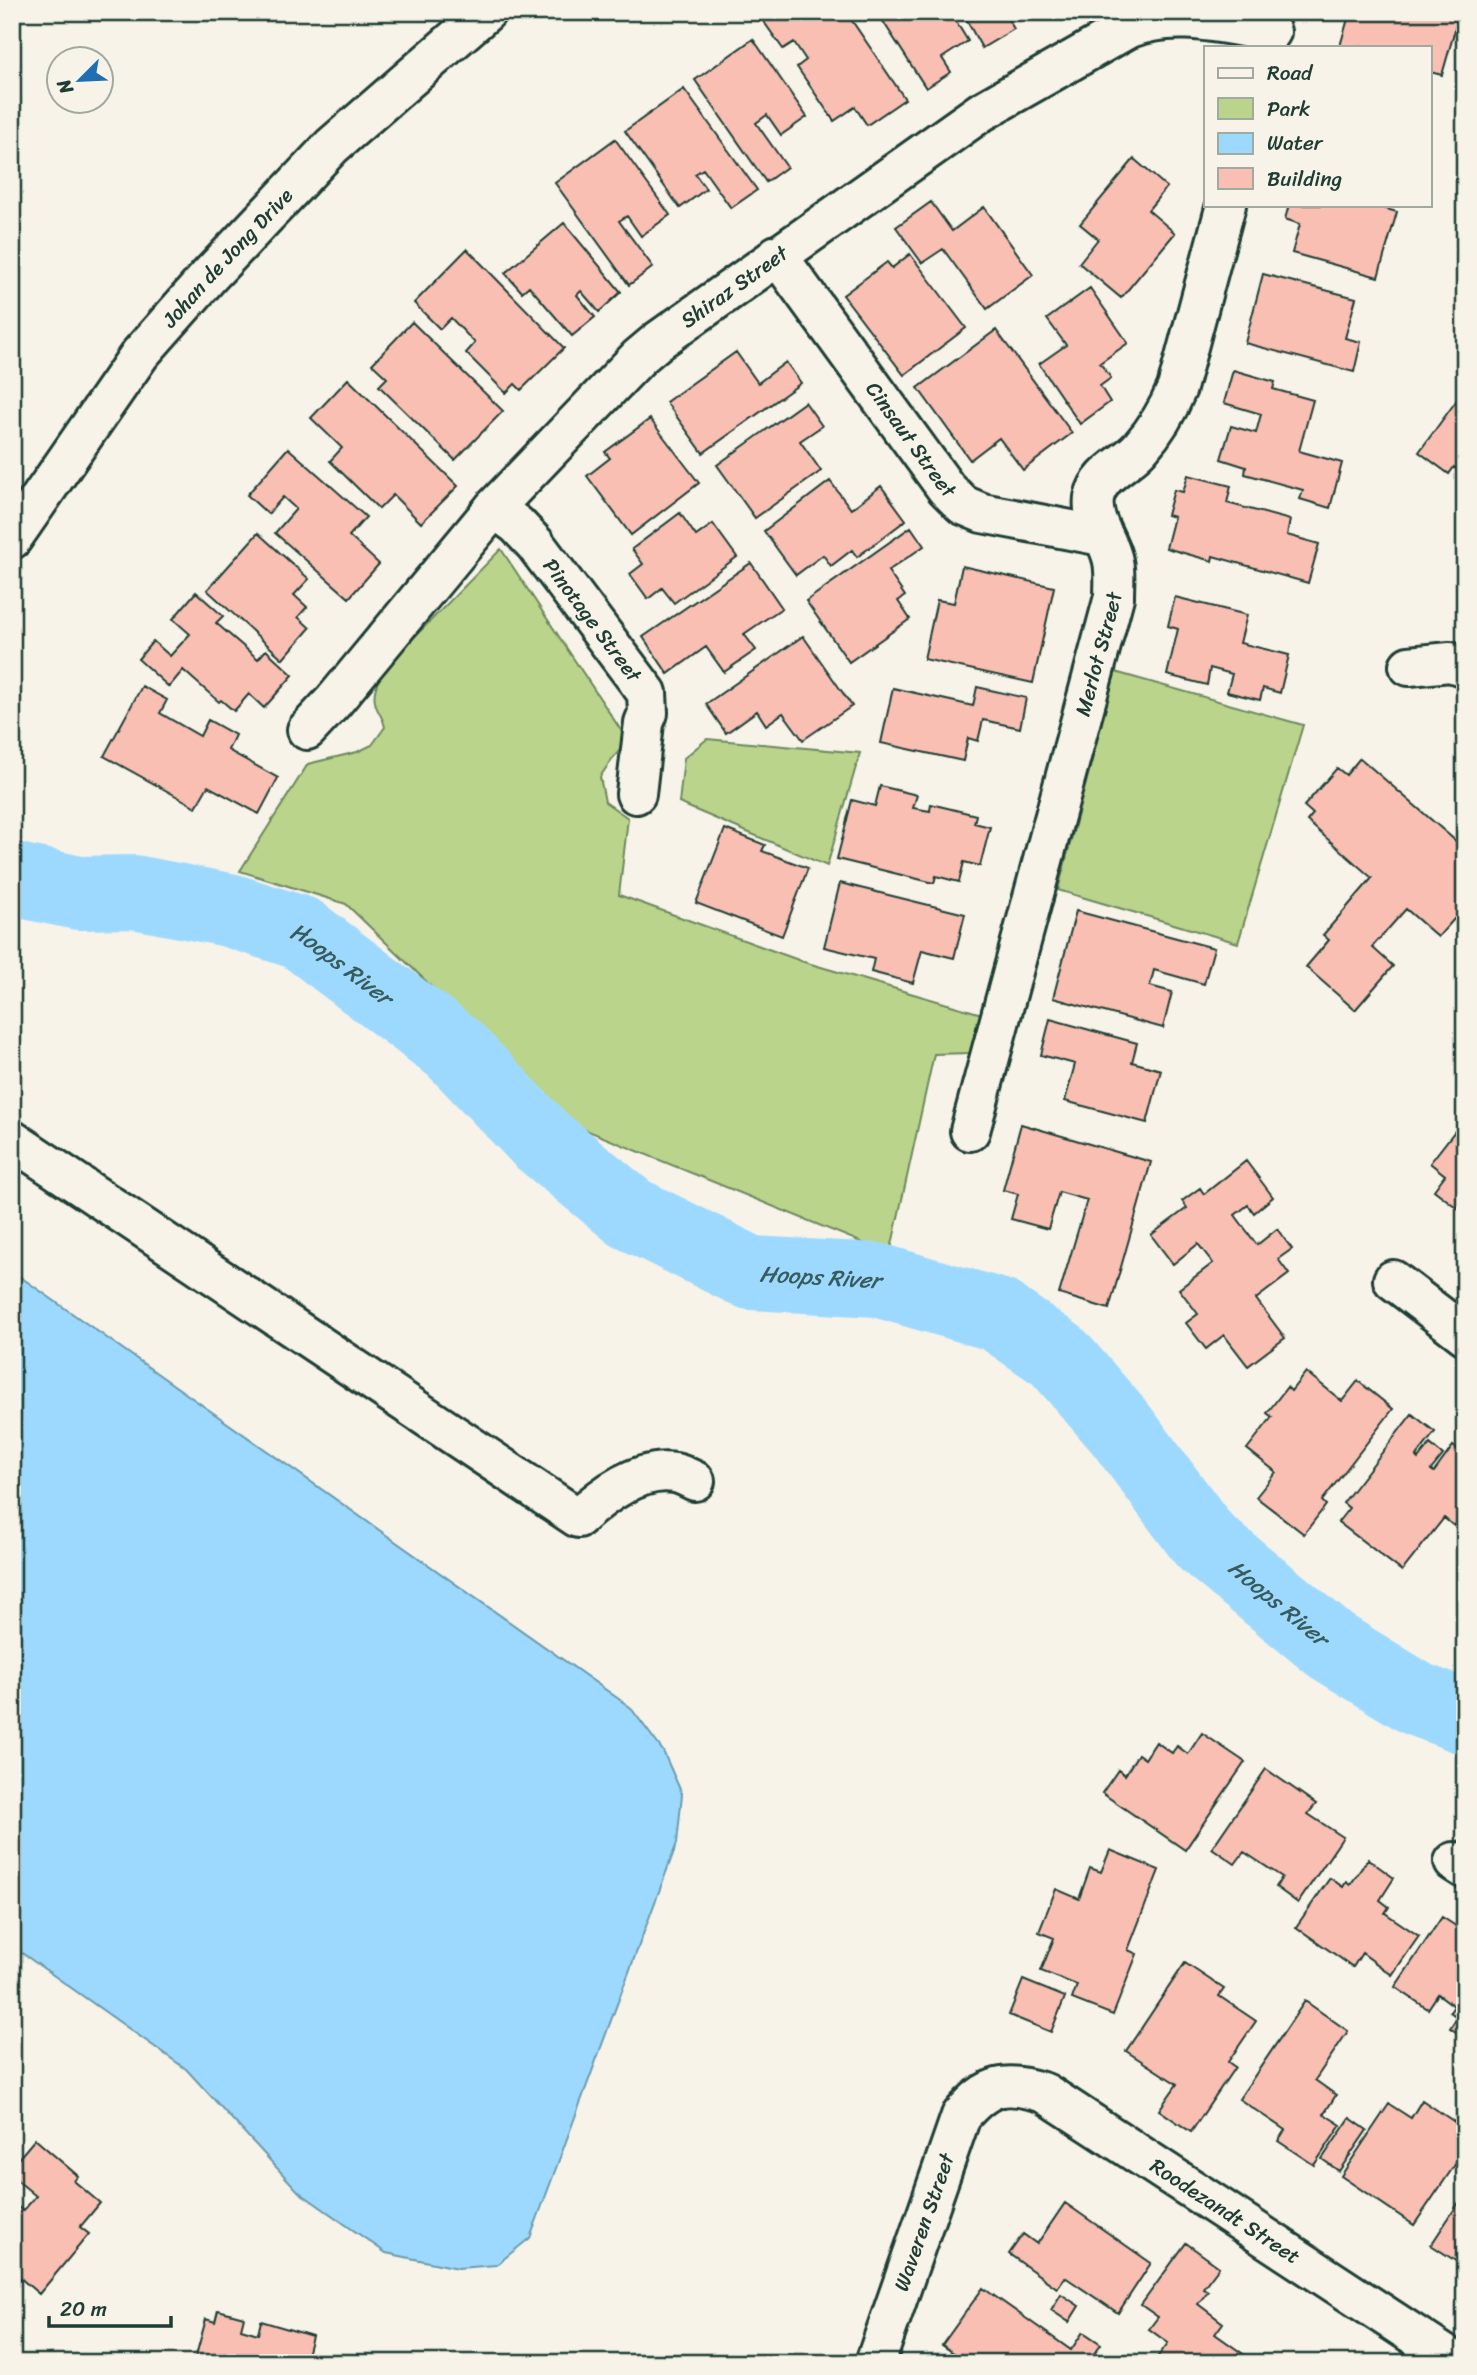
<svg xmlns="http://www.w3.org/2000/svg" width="1477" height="2375" font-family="Sriracha,sans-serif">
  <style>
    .green { fill: #bbd48b; stroke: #6d8860; stroke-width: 2 }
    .water { fill: #9dd9fe; stroke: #6b9bad; stroke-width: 2 }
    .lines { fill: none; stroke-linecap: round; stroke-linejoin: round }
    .river { stroke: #9dd9fe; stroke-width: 74 }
    .building { fill: #fabfb3; stroke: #1f3d34; stroke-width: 2 }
    .minor-casing { stroke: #1f3d34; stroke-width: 44 }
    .minor { stroke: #f7f3e8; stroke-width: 38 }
    .labels { text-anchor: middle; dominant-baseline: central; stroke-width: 5; stroke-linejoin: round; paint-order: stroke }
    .street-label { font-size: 21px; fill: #1f3d34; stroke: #f7f3e8 }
    .water-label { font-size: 23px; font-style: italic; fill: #385c5c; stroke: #f7f3e8 }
  </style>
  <rect width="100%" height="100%" fill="#f7f3e8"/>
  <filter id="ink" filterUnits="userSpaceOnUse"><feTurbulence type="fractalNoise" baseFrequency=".0143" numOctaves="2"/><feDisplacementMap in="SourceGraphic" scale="14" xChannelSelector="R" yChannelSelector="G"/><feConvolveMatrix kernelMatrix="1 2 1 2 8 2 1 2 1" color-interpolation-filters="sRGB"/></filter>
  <g filter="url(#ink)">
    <!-- green -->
    <path class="green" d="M501 549 628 741 612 759 600 777 605 802 628 818 619 895 804 962 985 1015 972 1053 934 1054 890 1254 576 1126 346 904 240 871 308 764 357 752 372 745 385 727C383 716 379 715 376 706 371 691 379 679 386 666Z
      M1115 672 1303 725 1238 943 1058 890Z
      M707 739 860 753 827 866 679 803 684 758Z"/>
    <!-- water -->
    <path class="water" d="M12 1271 630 1707 663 1751 682 1794 677 1843 530 2238 496 2265 458 2268 386 2253 299 2192 186 2069 12 1946Z"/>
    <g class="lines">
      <!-- river -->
      <path class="river" id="s1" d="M12 879 79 893 134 892 229 910 301 933 453 1048 541 1140 630 1213 751 1273 877 1280 998 1315 1058 1356 1121 1429 1205 1542 1331 1646 1417 1699 1465 1717"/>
    </g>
    <!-- building -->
    <path class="building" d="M779 12H846L905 99 867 125 855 107 834 121 797 67 806 60 794 42 783 49 764 22Z
      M877 12H950L968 41 942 58 951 72 926 88Z
      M962 12H1004L1014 29 982 48Z
      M1350 12H1460L1442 75 1430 72V47L1340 46Z
      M753 39 807 117 781 135 767 115 756 123 787 167 766 182 695 80Z
      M684 89 757 190 731 208 703 169 695 174 706 189 680 208 625 131Z
      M615 139 670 215 641 236 627 216 619 221 653 267 629 285 555 183Z
      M1134 159 1167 187 1148 210 1175 233 1121 298 1079 263 1098 239 1080 224Z
      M931 202 952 231 984 207 1033 275 987 309 943 249 922 263 896 227Z
      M1289 205H1372L1397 212 1378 277 1292 253 1300 224 1285 219Z
      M564 223 621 292 599 312 581 291 577 295 595 317 572 336 529 286 522 292 505 273Z
      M467 249 564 348 521 390 515 384 506 393 466 353 475 343 451 318 440 329 414 303Z
      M910 254 966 328 904 375 843 295 887 262 892 268Z
      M1263 274 1356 298 1345 338 1361 342 1354 372 1245 343Z
      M1090 288 1128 343 1100 363 1111 378 1100 386 1110 402 1080 424 1039 364 1066 345 1047 319Z
      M412 322 503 411 455 460 379 386 387 378 372 364Z
      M996 330 1072 433 1023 470 999 438 970 460 918 388Z
      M736 352 758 383 786 362 801 383 703 453 666 402Z
      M1233 370 1275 382 1273 389 1313 400 1299 451 1342 463 1330 508 1300 499 1303 490 1245 474 1246 467 1221 459 1231 426 1256 433 1261 414 1224 403Z
      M348 379 458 486 421 523 393 495 379 509 330 461 342 448 311 418Z
      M1462 393 1465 395V475L1454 467 1449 474 1419 452Z
      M805 402 822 426 800 441 821 471 755 518 717 465Z
      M650 419 699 483 631 535 587 476 610 458 605 452Z
      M288 448 366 517 349 536 379 564 349 598 275 533 296 509 283 497 268 514 247 495Z
      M1188 475 1231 486 1227 503 1290 520 1287 535 1319 544 1308 583 1213 556 1212 561 1166 548 1174 517 1167 515 1174 490 1183 492Z
      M830 481 851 509 881 486 906 520 857 557 852 550 831 566 823 555 796 575 764 531Z
      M680 513 696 536 713 524 737 557 674 603 662 588 648 599 630 574 643 564 632 549Z
      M911 527 924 546 888 571 905 596 898 601 910 619 849 662 806 601Z
      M258 533 309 579 294 595 307 607 298 617 310 628 283 659 207 590Z
      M751 563 782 608 744 634 756 650 724 672 706 647 668 674 643 637Z
      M962 566 1054 587 1033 683 924 659 937 600 954 603Z
      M196 592 223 616 216 623 258 659 266 650 293 675 264 708 249 694 234 711 221 700 219 702 183 670 169 687 138 659 153 641 170 656 190 634 173 619Z
      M1175 597 1247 615 1240 643 1289 655 1280 693 1263 688 1260 700 1227 692 1232 674 1210 668 1207 685 1167 675 1178 629 1168 626Z
      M803 636 852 706 803 740 783 713 766 725 757 711 726 733 706 704Z
      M142 686 167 700 160 713 200 736 208 720 235 735 228 750 278 778 259 814 208 786 196 807 104 756Z
      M977 687 1026 698 1020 728 983 720 978 741 968 738 963 761 881 743 893 688 973 706Z
      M1360 758 1465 849V927L1455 918 1438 937 1406 909 1372 947 1393 966 1355 1010 1306 967 1329 940 1323 935 1372 878 1307 821 1313 814 1304 806 1337 768 1346 775Z
      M880 786 917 795 913 808 930 811 931 804 976 815 974 823 990 827 980 866 964 862 959 882 936 876 934 883 837 859 852 800 875 806Z
      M725 829 765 845 762 851 808 868 782 936 696 903Z
      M840 883 965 914 954 958 922 950 913 983 871 972 874 959 824 947Z
      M1076 911 1214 948 1204 984 1154 970 1150 986 1172 992 1163 1028 1053 998Z
      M1050 1019 1137 1043 1132 1062 1161 1070 1147 1123 1065 1101 1075 1064 1041 1055Z
      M1021 1124 1151 1162 1109 1309 1059 1294 1087 1200 1059 1192 1048 1229 1011 1219 1018 1194 1003 1190Z
      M1455 1131 1465 1139V1214L1434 1190 1445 1175 1430 1163Z
      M1246 1161 1273 1197 1254 1213 1248 1205 1235 1215 1257 1245 1277 1229 1292 1249 1278 1259 1289 1274 1256 1299 1285 1338 1248 1366 1224 1335 1206 1349 1186 1323 1198 1314 1179 1289 1213 1263 1198 1244 1173 1264 1151 1235 1187 1208 1182 1201 1200 1188 1204 1194Z
      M1306 1372 1342 1401 1358 1381 1393 1409 1322 1501 1326 1505 1304 1534 1256 1497 1276 1472 1247 1449 1272 1417 1267 1413 1287 1387 1291 1391Z
      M1412 1414 1435 1432 1416 1457 1418 1459 1430 1444 1443 1455 1431 1470 1434 1472 1453 1446 1461 1452 1465 1447V1513L1454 1526 1444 1518 1402 1571 1338 1522 1349 1508 1343 1503Z
      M1202 1733 1245 1762 1185 1850 1102 1793 1118 1770 1125 1775 1138 1754 1145 1759 1156 1742 1172 1753 1177 1746 1188 1754Z
      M1266 1769 1316 1804 1308 1814 1343 1837 1298 1903 1276 1887 1282 1877 1244 1852 1235 1864 1212 1848Z
      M1110 1850 1159 1870 1128 1950 1137 1954 1113 2015 1072 1999 1077 1985 1041 1971 1054 1938 1039 1932 1056 1889 1079 1899 1090 1868 1101 1872Z
      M1368 1859 1394 1878 1380 1900 1389 1907 1385 1913 1419 1936 1392 1975 1362 1953 1353 1967 1296 1927 1330 1878 1343 1887 1346 1882 1350 1885Z
      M1442 1917 1465 1932V2038L1450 2028 1457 2017 1450 2012 1454 2006 1438 1994 1428 2009 1395 1987Z
      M1185 1963 1224 1989 1219 1996 1256 2021 1228 2062 1235 2067 1191 2132 1159 2110 1177 2084 1126 2051Z
      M1023 1980 1065 1997 1051 2032 1009 2015Z
      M1305 2001 1348 2031 1315 2080 1336 2095 1324 2114 1341 2125 1314 2165 1278 2141 1285 2130 1239 2099Z
      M1422 2100 1465 2129V2150L1414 2225 1341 2176 1389 2104 1411 2118Z
      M1350 2118 1367 2130 1339 2171 1322 2159Z
      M35 2139 78 2176 74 2181 100 2203 80 2227 89 2234 39 2294 12 2271V2202L23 2211 36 2196 12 2176V2166Z
      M1465 2193V2267L1431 2245Z
      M1065 2203 1151 2263 1118 2313 1065 2277 1057 2288 1009 2254 1023 2234 1037 2244Z
      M1186 2243 1219 2267 1203 2288 1208 2291 1198 2304 1223 2323 1215 2334 1246 2356 1241 2363H1153L1168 2343 1149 2329 1158 2317 1141 2305Z
      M983 2288 1071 2350 1083 2332 1101 2344 1087 2363H1037L1034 2361 1032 2363H949L955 2354 942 2345Z
      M1061 2294 1079 2306 1069 2322 1051 2310Z
      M218 2310 244 2317 241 2329 258 2334 261 2321 312 2336 306 2359 296 2356 294 2363H194L206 2319 215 2322Z"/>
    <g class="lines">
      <defs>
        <g id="minor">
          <path id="s2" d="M777 255 946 488 963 505 982 513 1102 536"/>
          <path id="s3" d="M494 508 517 525 535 544 647 693 648 713 644 723 636 794"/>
          <path id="s4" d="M12 539 140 354 209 276 332 146 486 12"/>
          <path d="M1409 666 1450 662 1465 667"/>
          <path id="s5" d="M307 730 334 701 494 508 639 357 658 341 981 112 1127 29C1176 10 1221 24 1271 32"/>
          <path id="s6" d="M970 1131 1114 597C1114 582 1116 567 1111 554 1105 535 1091 519 1094 498 1099 473 1125 465 1140 448 1156 430 1168 410 1177 388L1226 205"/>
          <path d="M12 1140 578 1518C602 1496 639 1467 675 1473 681 1474 689 1478 695 1481"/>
          <path d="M1393 1280 1465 1335"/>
          <path d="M1454 1862 1465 1869"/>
          <path id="s7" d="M875 2363 961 2116C989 2083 1005 2081 1045 2093L1457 2363"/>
        </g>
      </defs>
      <!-- minor casing -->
      <use href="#minor" class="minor-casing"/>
      <!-- minor -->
      <use href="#minor" class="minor"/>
    </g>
  </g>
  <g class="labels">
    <!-- street labels -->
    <g class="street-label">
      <text stroke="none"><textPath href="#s4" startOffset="355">Johan de Jong Drive</textPath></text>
      <text stroke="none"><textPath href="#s5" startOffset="618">Shiraz Street</textPath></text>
      <text stroke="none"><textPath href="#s2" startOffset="228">Cinsaut Street</textPath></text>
      <text stroke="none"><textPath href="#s3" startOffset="150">Pinotage Street</textPath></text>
      <text stroke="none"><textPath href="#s6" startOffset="494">Merlot Street</textPath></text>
      <text stroke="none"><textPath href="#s7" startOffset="572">Roodezandt Street</textPath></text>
      <text stroke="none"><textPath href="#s7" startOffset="149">Waveren Street</textPath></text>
    </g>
    <!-- water labels -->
    <g class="water-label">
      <text stroke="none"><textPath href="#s1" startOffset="346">Hoops River</textPath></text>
      <text stroke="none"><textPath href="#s1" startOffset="933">Hoops River</textPath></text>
      <text stroke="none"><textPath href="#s1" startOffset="1521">Hoops River</textPath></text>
    </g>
  </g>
  <!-- margin -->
  <rect width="1477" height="2375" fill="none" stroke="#f7f3e8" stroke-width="42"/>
  <rect x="21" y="21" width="1435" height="2333" fill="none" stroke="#1f3d34" stroke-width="2.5" filter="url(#ink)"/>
  <!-- legend -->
  <rect x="1204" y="46" width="228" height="161" fill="#f7f3e8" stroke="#a1aaa0" stroke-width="2"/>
  <rect x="1218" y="68" width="35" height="10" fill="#f7f3e8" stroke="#a1aaa0" stroke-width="2"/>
  <text x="1267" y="80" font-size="21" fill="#1f3d34">Road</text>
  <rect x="1218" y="98" width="35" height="21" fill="#bbd48b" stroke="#a1aaa0" stroke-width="2"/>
  <text x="1267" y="116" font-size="21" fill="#1f3d34">Park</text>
  <rect x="1218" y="133" width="35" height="21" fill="#9dd9fe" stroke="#a1aaa0" stroke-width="2"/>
  <text x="1267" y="150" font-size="21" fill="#1f3d34">Water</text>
  <rect x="1218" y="168" width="35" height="21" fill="#fabfb3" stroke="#a1aaa0" stroke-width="2"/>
  <text x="1267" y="186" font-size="21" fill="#1f3d34">Building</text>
  <!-- north arrow -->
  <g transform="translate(80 80) rotate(246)"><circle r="33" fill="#f7f3e8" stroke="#a1aaa0" stroke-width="2"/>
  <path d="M0-5L12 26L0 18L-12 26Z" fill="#1f6fb2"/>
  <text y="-10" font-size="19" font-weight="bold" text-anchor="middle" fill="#1f3d34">N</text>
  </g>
  <!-- scale -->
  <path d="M49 2316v10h122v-10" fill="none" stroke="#1f3d34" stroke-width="3.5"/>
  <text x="60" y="2316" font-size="21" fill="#1f3d34" stroke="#f7f3e8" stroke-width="5" paint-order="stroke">20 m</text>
</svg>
